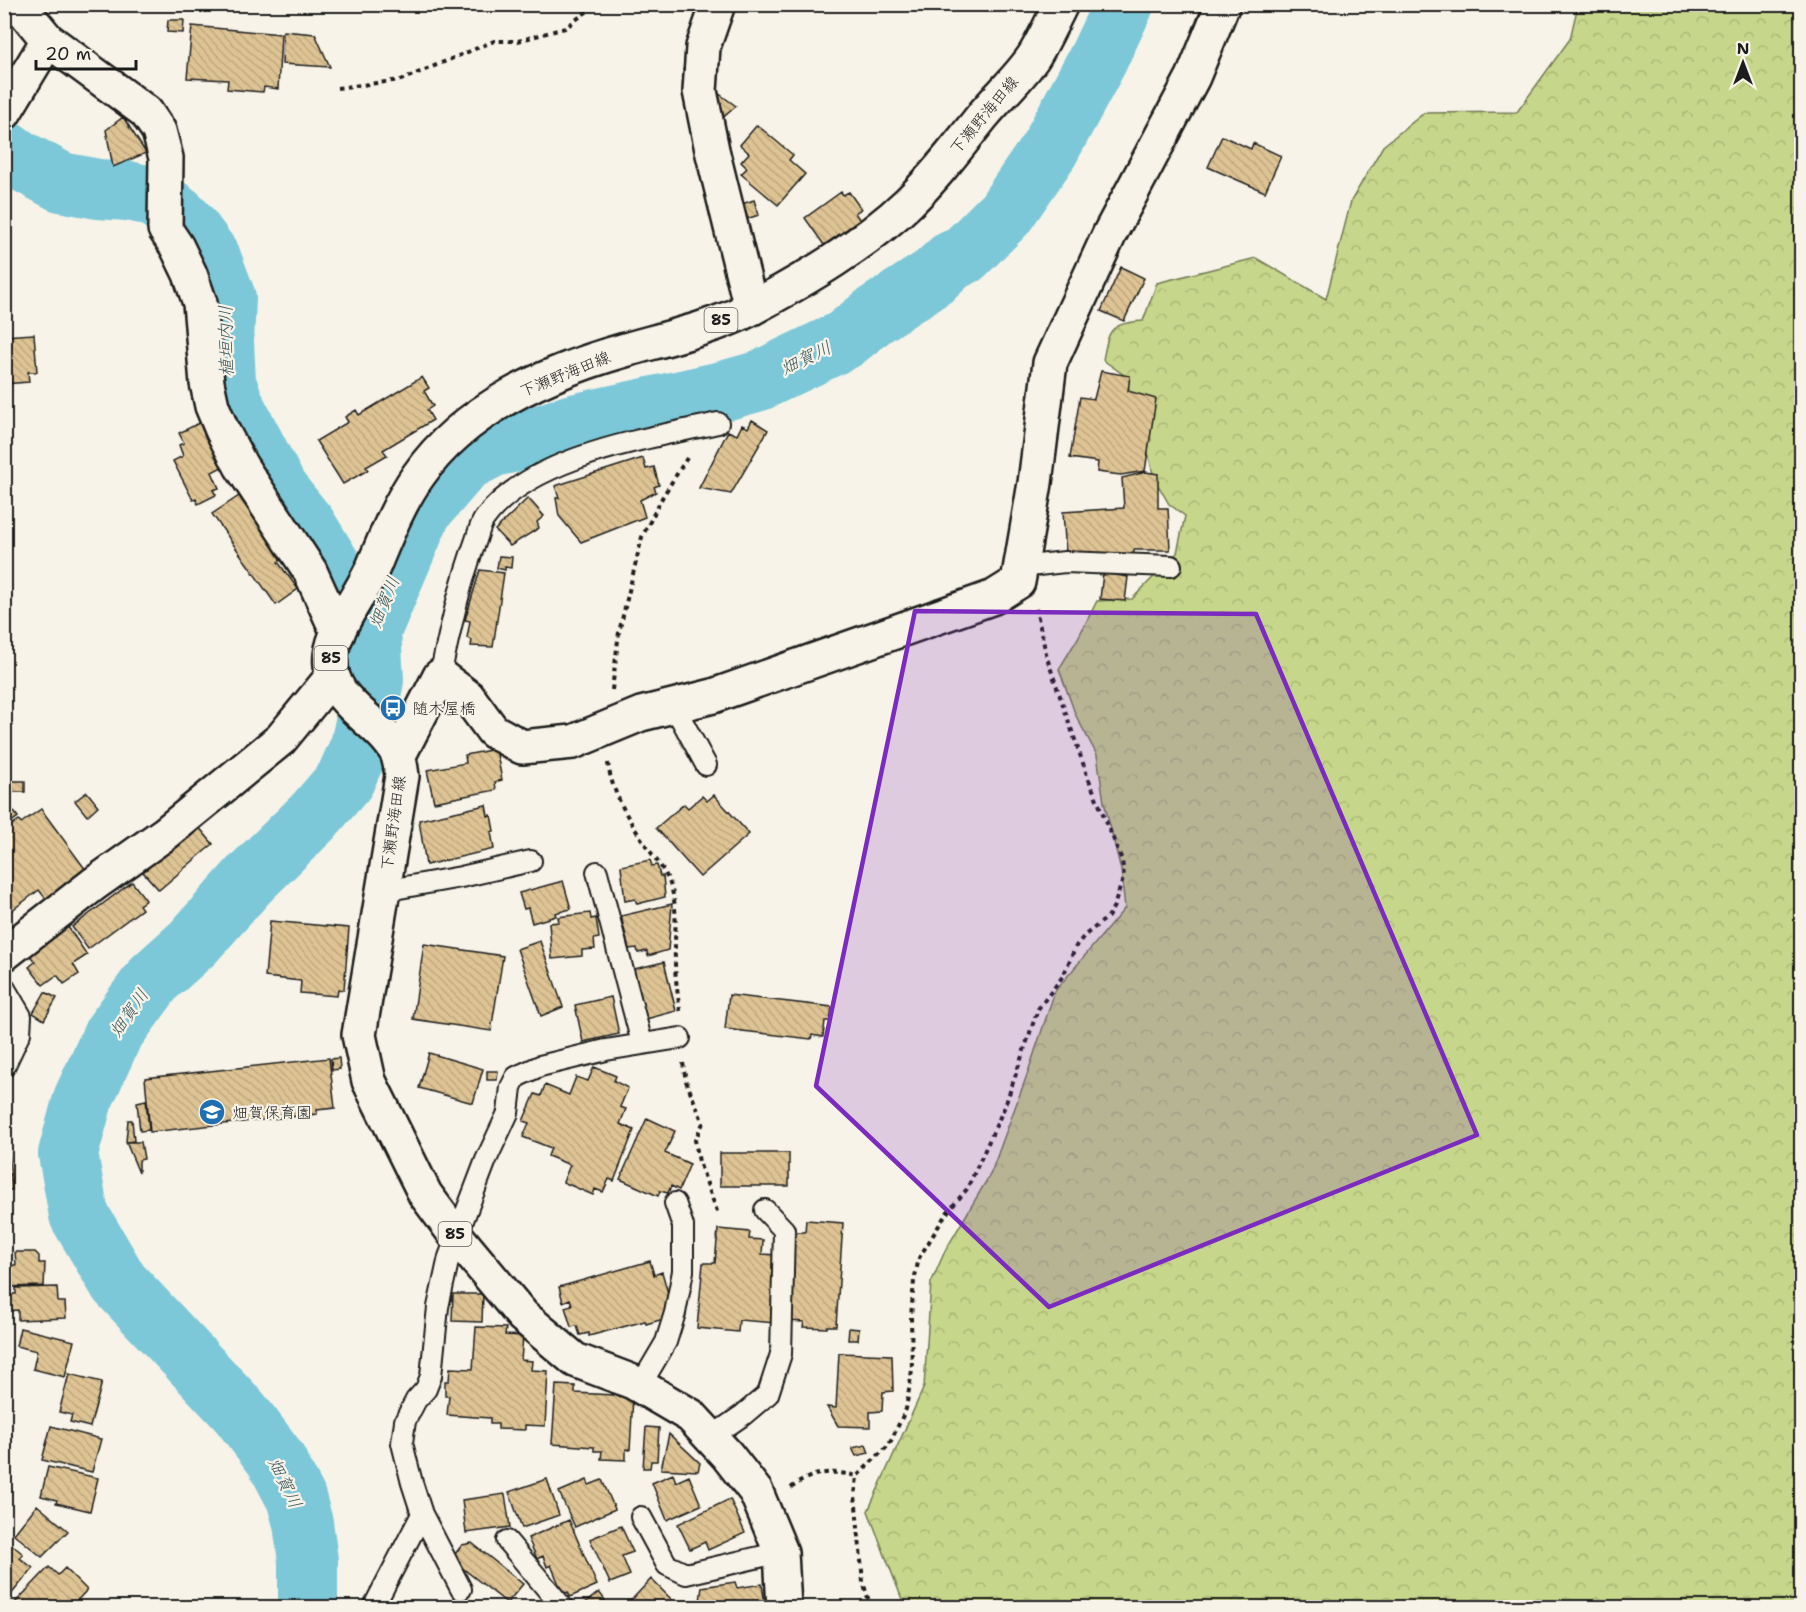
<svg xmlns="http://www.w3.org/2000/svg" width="1806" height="1612" font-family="'Shantell Sans','Klee One',sans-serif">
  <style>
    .forest { fill: url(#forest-crowns); stroke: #717953; stroke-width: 1.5 }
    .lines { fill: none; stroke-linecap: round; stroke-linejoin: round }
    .river { stroke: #7bc8d9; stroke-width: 60 }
    .building { fill: url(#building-back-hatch); stroke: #1c1c1c; stroke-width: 1.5 }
    .lane-casing { stroke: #1c1c1c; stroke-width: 24 }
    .street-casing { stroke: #1c1c1c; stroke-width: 38 }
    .primary-casing { stroke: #1c1c1c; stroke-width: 38 }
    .path { stroke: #1c1c1c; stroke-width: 4; stroke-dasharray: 4.5 4.5; stroke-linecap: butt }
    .lane { stroke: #f7f3e8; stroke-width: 20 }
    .street { stroke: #f7f3e8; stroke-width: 33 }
    .primary { stroke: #f7f3e8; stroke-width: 33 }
    .marked { fill: #7b2cbf; fill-opacity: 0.2; stroke: #7b2cbf; stroke-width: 4.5; stroke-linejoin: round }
    .labels { text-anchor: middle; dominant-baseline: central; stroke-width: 4.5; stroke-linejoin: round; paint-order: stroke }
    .shield { fill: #f7f3e8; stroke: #5e5c59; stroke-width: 1.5 }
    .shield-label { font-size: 15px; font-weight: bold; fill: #1c1c1c }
    .street-label { font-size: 16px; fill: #1c1c1c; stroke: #f7f3e8 }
    .poi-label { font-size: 16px; fill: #1c1c1c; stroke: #f7f3e8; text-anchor: start }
    .water-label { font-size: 18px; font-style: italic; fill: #3d585e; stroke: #f7f3e8 }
  </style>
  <defs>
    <pattern id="forest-crowns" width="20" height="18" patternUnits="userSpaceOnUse" patternTransform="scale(1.5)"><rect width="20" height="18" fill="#c6d68a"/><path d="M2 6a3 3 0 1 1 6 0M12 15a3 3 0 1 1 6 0" fill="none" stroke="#aab776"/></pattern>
    <pattern id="building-back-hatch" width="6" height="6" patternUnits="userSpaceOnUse" patternTransform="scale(1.5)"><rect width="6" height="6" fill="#dec494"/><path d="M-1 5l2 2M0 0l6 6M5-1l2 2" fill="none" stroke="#bea87f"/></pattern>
  </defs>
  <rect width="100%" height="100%" fill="#f7f3e8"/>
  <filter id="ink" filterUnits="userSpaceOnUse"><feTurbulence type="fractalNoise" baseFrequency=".0167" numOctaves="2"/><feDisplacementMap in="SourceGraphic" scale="12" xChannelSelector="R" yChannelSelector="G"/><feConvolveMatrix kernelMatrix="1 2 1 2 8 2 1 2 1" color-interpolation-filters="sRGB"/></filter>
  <g filter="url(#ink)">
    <!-- forest -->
    <path class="forest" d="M1578 5H1801V1607H905L868 1511 924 1387 931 1283 945 1251 991 1173 1027 1075 1055 991 1125 908 1121 870 1104 802 1097 755 1076 716 1059 669 1078 638 1097 601 1132 599 1177 553 1185 516 1169 504 1154 478 1140 419 1124 375 1103 360C1109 329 1109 324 1143 321L1157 283 1256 258 1326 299 1351 201 1383 146 1424 113 1517 112 1570 39Z"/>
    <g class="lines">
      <!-- river -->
      <path class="river" d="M4 149 18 159 61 182 98 189 128 191 152 196 177 214 187 225 211 258 226 298 224 342 226 383 237 411 278 490 307 526 371 631
        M308 1608V1561L303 1523 296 1498 275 1458 240 1412 119 1283 79 1215 68 1154 83 1099 113 1034 155 977 193 943 249 880 314 816 345 780 360 746 374 680 371 631 422 511 464 462 493 447 525 440 573 424 727 390 759 381 844 340 875 315 935 276 951 261 964 255 1005 214 1049 150 1098 59 1124 4"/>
    </g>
    <!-- building -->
    <path class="building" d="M168 20H184L183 33 167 32Z
      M192 26 281 34 278 89 264 87 263 92 227 89 228 80 187 78Z
      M283 31 315 34 330 67 282 64Z
      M718 93 736 106 718 122 711 111Z
      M123 117 146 153 113 167 106 130Z
      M757 125 793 155 789 160 805 174 778 205 741 174 747 168 741 162 749 153 740 145Z
      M1222 136 1251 149 1253 143 1281 156 1265 192 1208 167Z
      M841 192 843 195 849 192 861 209 855 213 860 220 824 245 805 218Z
      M754 200 759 215 746 219 742 204Z
      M1121 267 1144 278 1124 321 1101 311Z
      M34 334 37 372H28L29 382 4 384V336Z
      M1101 371 1130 376 1128 391 1156 399 1145 471 1121 475 1097 472 1098 462 1070 458 1080 397 1094 399Z
      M422 377 429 388 424 391 433 406 427 410 433 420 383 450 387 455 366 467 368 470 343 484 316 441 348 422 345 417 356 410 359 415Z
      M752 420 768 430 731 494 699 488 728 431 737 435 742 425 748 428Z
      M201 422 222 467 212 472 219 488 213 490 216 495 198 504 196 499 193 500 173 461 183 456 179 445 184 443 179 433Z
      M643 458 646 469 654 467 659 485 654 487 656 492 640 500 645 517 581 542 559 516 556 498H559L555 486Z
      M1146 472 1158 474V508H1168L1170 550H1134L1133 557 1066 554 1063 512 1124 508 1122 478Z
      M239 496 283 559 278 562 298 589 276 605 212 514Z
      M528 498 544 516 537 522 539 528 510 546 495 530Z
      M499 556 512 557 511 568 505 567V570L497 568Z
      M480 570 504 573 493 647 471 646 472 640 467 638 470 621 465 620Z
      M1103 573 1128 577 1125 601 1100 599Z
      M496 749 502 780 495 782 496 790 434 802 427 770 466 763 465 755Z
      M4 781H25V792H4Z
      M87 792 98 806 87 816 75 801Z
      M714 795 749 834 700 877 656 828 684 804 688 808 702 796 707 801Z
      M4 798 18 817 4 827Z
      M486 805 488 816 491 815 494 831 491 832 494 849 426 865 419 820Z
      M41 809 86 870 46 899 39 890 11 911 6 904 4 905V830L19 820 21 823Z
      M198 826 213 844 159 890 143 872Z
      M650 860 652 866 657 865 660 876H663L665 897 637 904 635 899 625 901 621 866Z
      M563 881 571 909 555 913 556 916 532 923 528 908 524 909 519 893Z
      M132 882 146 900 139 905 142 909 88 949 72 927Z
      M672 904 668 950 648 956 647 951 638 953 637 948 629 949 621 916Z
      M590 913 591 919 596 918 599 938 594 939 595 949 582 950V956L552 959 549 923 559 922 558 917Z
      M270 921 349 928 344 990 338 989 337 996 300 993 301 981 265 977Z
      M68 927 87 955 73 964 79 974 64 984 57 975 43 985 29 967 35 962 29 954Z
      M540 941 563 1007 541 1016 517 949Z
      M424 944 503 956 491 1031 413 1019Z
      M664 962 676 1011 646 1019 634 969Z
      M45 992 57 998 44 1020 33 1013Z
      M729 995 832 1007 830 1021H825L823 1037 812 1035 811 1039 725 1029Z
      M611 997 619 1034 583 1042 575 1005Z
      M429 1053 483 1069 473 1103 419 1088Z
      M329 1058 335 1108 317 1110V1114L150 1132 145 1078Z
      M339 1058 340 1069 332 1070 331 1059Z
      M594 1067 616 1076 614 1081 628 1088 620 1107 626 1109 620 1124 634 1130 614 1181 609 1179 603 1192 595 1189 593 1195 563 1182 570 1165 548 1156 551 1148 523 1137 529 1123 523 1121 535 1094 541 1096 545 1085 569 1095 576 1077 588 1081Z
      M487 1071H498L497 1080H487Z
      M146 1100 149 1130 140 1131 137 1102Z
      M647 1118 675 1131 665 1153 690 1164 679 1190 671 1186 668 1193 660 1191 658 1196 620 1179Z
      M128 1120H132L134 1141 126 1142Z
      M4 1140H8L12 1190H4Z
      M126 1142H141L144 1159 139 1160V1173Z
      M720 1153H789V1186H720Z
      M806 1220 843 1223 836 1326H827V1328L803 1327 804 1322 787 1321 792 1232H805Z
      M718 1229 750 1232 749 1239 763 1240 762 1254 777 1255 776 1323 739 1320 738 1332 697 1328 703 1263H715Z
      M15 1252H35L39 1256V1263H45L44 1286 4 1287V1265H16Z
      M650 1261 654 1275 662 1272 671 1304 667 1318 646 1324 645 1321 589 1336V1333L580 1335 577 1326 571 1327 565 1307 572 1305 570 1299 563 1302 559 1287Z
      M57 1287 58 1302H65L66 1318 18 1320V1310L7 1311V1294H16V1288Z
      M453 1294H483L482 1322 452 1321Z
      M476 1327 506 1328 505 1335 523 1336 521 1360 532 1361 531 1370 548 1371 545 1426 525 1425V1430L498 1429V1424H490V1418L447 1415 449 1396H445V1381H449L450 1368 473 1369Z
      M20 1328 74 1341 65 1377 33 1369 37 1351 16 1346Z
      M849 1328 859 1329 858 1340H848Z
      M839 1353 892 1355 893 1391 883 1392 882 1411 870 1412V1427L838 1426 827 1407 836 1408Z
      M69 1374 102 1382 90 1427 70 1422 72 1415 59 1412Z
      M556 1385 575 1386V1393L633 1396 630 1450 626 1449V1460L601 1459 602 1451H594V1447L552 1444Z
      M51 1426 101 1439 92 1472 42 1460Z
      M646 1427 659 1428 657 1461H651L650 1468H643Z
      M669 1434 700 1463 698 1471 661 1469Z
      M866 1445 869 1453 856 1456 852 1448Z
      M48 1467 98 1478 90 1511 56 1503 57 1500 41 1496Z
      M673 1474 676 1482 689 1476 701 1505 667 1520 652 1483Z
      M547 1479 559 1515 522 1528 509 1492Z
      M587 1480 589 1485 602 1480 615 1509 575 1527 559 1492Z
      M505 1494 510 1527 466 1533 462 1500Z
      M730 1499 745 1533 708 1550 705 1542 690 1549 678 1524Z
      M37 1505 68 1531 42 1557 14 1534Z
      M569 1520 597 1585 570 1597 568 1592 563 1594 551 1565 547 1567 543 1556 537 1559 528 1538Z
      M621 1526 633 1552 622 1556 630 1575 610 1583 590 1539Z
      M4 1538 23 1554 20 1558 33 1568 9 1597 4 1593Z
      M472 1543 523 1584 507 1603 451 1559 462 1545Z
      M49 1567 58 1575 65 1568 87 1590 70 1608H10Z
      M651 1579 673 1601 672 1602 676 1607 624 1608Z
      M735 1582 737 1588 762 1584 764 1598H768L770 1608H699L702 1587Z
      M599 1592 605 1600 595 1608H579Z"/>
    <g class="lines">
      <defs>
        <path id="lane" d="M1020 567 1065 562 1171 566
          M440 676C450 631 459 586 475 543 478 535 480 524 485 518 531 456 646 439 718 423
          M674 706 706 765
          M597 872 642 1043
          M383 891 461 877 531 861
          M4 987 21 1016 20 1033 4 1067
          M640 1386 666 1342 675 1313 683 1271V1226L675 1203
          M711 1437 743 1415 768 1394 781 1354 784 1230 765 1210
          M641 1517 667 1565 686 1574 781 1552
          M507 1541 563 1608
          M461 1589 422 1514 412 1483 402 1443 405 1421 416 1400 426 1389 431 1376 438 1307 449 1257 486 1160 508 1113 511 1087 516 1077 540 1066 606 1050 680 1038
          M373 1608 422 1514"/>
        <path id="street" d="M23 4 24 11 48 40 146 112 159 131 166 158 165 229 177 247 190 274 200 303 207 383 212 406 222 430 241 466 310 571 338 633
          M718 4 703 47 700 91 712 150 751 308
          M4 113 48 40
          M399 755 440 676 468 697 493 731 522 747 573 742 641 714 713 696 994 597 1018 582 1035 483 1050 363 1110 233 1193 77 1223 4
          M4 954 94 884 166 833 281 739 332 677"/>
        <path id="primary" d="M784 1608 781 1552 756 1492 727 1455 691 1416 633 1382 575 1360 523 1316 457 1237 425 1194 369 1081 359 1035 402 776C401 768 400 760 397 753 378 717 326 703 331 655 334 627 363 592 374 565 386 536 400 501 418 476 465 408 548 372 625 350 667 338 713 328 752 308 806 279 864 245 908 203 936 176 960 144 984 114 1000 95 1020 77 1034 56 1044 40 1052 22 1061 4"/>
      </defs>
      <!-- lane casing -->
      <use href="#lane" class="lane-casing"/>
      <!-- street casing -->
      <use href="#street" class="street-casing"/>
      <!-- primary casing -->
      <use href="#primary" class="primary-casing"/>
      <!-- path -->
      <path class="path" d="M337 88 401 80 494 41H518L565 28 597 4
        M612 690 619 632 642 537 663 496 687 458
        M608 763C611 790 628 819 643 841 652 855 664 868 670 884 679 909 674 935 675 961 675 978 678 994 680 1011
        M683 1063 686 1081 703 1123 695 1140 699 1162 718 1214
        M791 1488C813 1471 831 1470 857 1476
        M871 1608 863 1582 855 1495 857 1476 889 1445 906 1409 912 1370 911 1317 914 1281 919 1258 946 1214 967 1189 1005 1106 1038 1009 1063 976 1076 946 1085 935 1108 917 1114 906 1124 876 1122 860 1087 775 1047 658 1036 609"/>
      <!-- lane -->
      <use href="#lane" class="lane"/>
      <!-- street -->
      <use href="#street" class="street"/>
      <!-- primary -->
      <use href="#primary" class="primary"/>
    </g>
  </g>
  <!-- marked area -->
  <path class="marked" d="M915 611 1256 614 1477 1135 1049 1307 816 1086Z"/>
  <!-- icons -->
  <defs>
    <symbol id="bus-disc" viewBox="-11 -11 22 22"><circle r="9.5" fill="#1f6fb2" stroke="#f7f3e8"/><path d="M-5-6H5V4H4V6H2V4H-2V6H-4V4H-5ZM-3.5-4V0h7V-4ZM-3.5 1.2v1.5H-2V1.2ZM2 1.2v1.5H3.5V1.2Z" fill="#fff"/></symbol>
    <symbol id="school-disc" viewBox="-11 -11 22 22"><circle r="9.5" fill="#1f6fb2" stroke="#f7f3e8"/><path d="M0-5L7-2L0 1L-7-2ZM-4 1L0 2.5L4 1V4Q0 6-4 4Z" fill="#fff"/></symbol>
  </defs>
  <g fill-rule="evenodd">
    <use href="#bus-disc" x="378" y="693" width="30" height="30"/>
    <use href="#school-disc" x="197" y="1097" width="30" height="30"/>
  </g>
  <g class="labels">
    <!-- shield labels -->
    <g class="shield">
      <rect x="704.5" y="308" width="33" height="24" rx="4.5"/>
      <rect x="314.5" y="646" width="33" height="24" rx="4.5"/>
      <rect x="438.5" y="1222" width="33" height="24" rx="4.5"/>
    </g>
    <g class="shield-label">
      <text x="721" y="320">85</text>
      <text x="331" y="658">85</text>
      <text x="455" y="1234">85</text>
    </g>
    <!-- street labels -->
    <g class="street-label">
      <text transform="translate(984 115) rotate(-50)">下瀬野海田線</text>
      <text transform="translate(565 374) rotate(-22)">下瀬野海田線</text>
      <text transform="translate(393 823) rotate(-82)">下瀬野海田線</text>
    </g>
    <!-- poi labels -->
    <g class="poi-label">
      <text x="412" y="708">随木屋橋</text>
      <text x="232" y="1112">畑賀保育園</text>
    </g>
    <!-- water labels -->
    <g class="water-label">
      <text transform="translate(226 341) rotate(-91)">植垣内川</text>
      <text transform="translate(806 358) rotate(-26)">畑賀川</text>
      <text transform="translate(384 602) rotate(-68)">畑賀川</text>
      <text transform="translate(129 1013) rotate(-55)">畑賀川</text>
      <text transform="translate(285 1483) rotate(64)">畑賀川</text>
    </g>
  </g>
  <!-- margin -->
  <rect width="1806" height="1612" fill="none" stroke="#f7f3e8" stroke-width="24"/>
  <rect x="12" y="12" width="1782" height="1588" fill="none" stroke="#1c1c1c" stroke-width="2" filter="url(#ink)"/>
  <!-- north arrow -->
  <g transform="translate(1743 63)" stroke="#f7f3e8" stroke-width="4.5" paint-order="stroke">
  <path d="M0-4.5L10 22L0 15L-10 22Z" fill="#1c1c1c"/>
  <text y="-9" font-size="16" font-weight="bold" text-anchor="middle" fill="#1c1c1c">N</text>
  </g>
  <!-- scale -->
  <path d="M36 60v9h100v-9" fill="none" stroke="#1c1c1c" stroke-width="3"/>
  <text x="45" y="60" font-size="18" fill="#1c1c1c" stroke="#f7f3e8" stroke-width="4.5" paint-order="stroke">20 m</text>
</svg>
